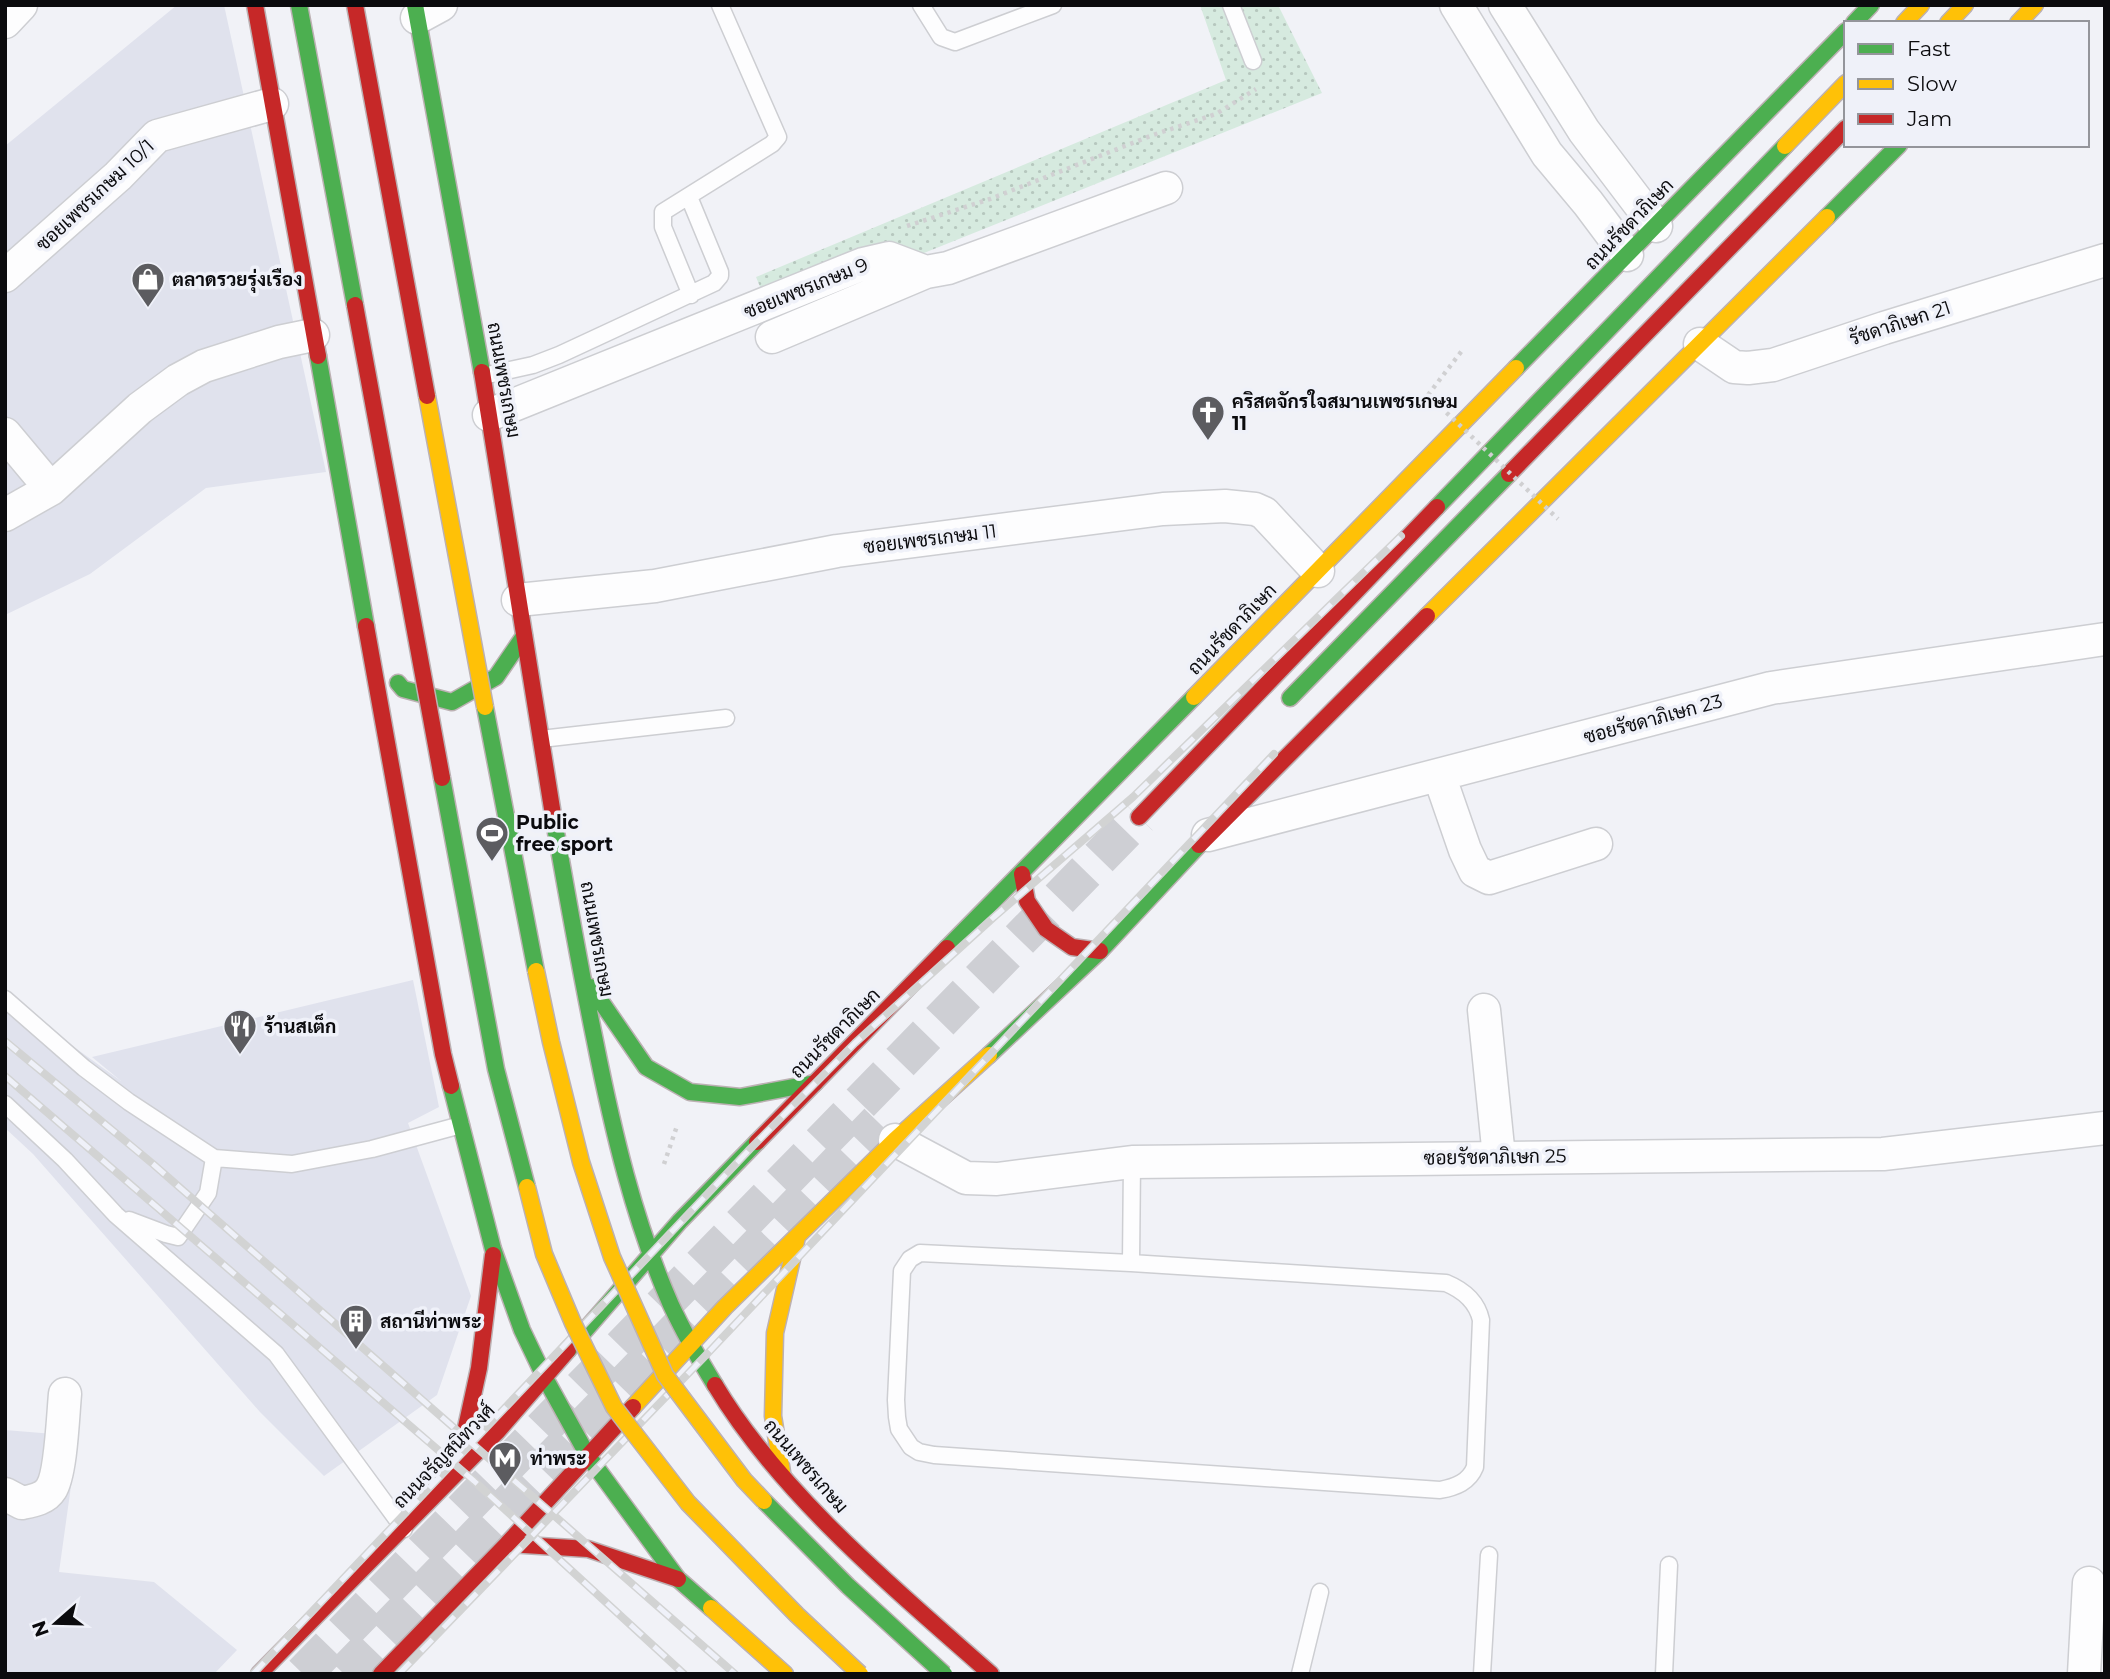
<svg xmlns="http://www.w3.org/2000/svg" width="2110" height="1679" font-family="Montserrat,Sarabun,sans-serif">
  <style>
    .built { fill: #e0e2ed }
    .park { fill: url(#park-dots) }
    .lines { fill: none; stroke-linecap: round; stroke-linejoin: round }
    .primary-tunnel { stroke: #cecfd4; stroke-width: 38; stroke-dasharray: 38 19; stroke-linecap: butt }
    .lane-casing { stroke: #cdced2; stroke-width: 19 }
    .street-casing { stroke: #cdced2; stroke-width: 35 }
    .fast-casing { stroke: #bcb1b3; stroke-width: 19 }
    .slow-casing { stroke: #bcb1b3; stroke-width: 19 }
    .jam-casing { stroke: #bcb1b3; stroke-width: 19 }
    .path { stroke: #d0d0d2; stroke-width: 4.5; stroke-dasharray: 3.5 5; stroke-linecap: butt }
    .lane { stroke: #fdfdfe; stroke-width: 16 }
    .street { stroke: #fdfdfe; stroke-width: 32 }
    .fast { stroke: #4caf50; stroke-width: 16 }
    .slow { stroke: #ffc107; stroke-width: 16 }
    .jam { stroke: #c62828; stroke-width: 16 }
    .rail-casing { stroke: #d2d3d3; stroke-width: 8 }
    .rail { stroke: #eff1f9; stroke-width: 5; stroke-dasharray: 16; stroke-linecap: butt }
    .fast-bridge-casing { stroke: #bcb1b3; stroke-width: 19; stroke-linecap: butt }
    .slow-bridge-casing { stroke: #bcb1b3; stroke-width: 19; stroke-linecap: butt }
    .jam-bridge-casing { stroke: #bcb1b3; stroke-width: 19; stroke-linecap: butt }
    .path-bridge { stroke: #d0d0d2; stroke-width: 4.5; stroke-dasharray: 3.5 5; stroke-linecap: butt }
    .fast-bridge { stroke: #4caf50; stroke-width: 16 }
    .slow-bridge { stroke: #ffc107; stroke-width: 16 }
    .jam-bridge { stroke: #c62828; stroke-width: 16 }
    .labels { text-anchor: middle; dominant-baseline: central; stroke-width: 7; stroke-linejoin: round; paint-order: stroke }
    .street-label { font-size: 19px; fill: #0b0b0e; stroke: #eff1f9 }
    .poi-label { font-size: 19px; font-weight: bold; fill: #0b0b0e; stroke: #eff1f9; text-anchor: start }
  </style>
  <defs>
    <pattern id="park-dots" width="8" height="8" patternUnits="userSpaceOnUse" patternTransform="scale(1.75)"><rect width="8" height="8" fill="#d6eadf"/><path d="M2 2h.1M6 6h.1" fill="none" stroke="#b6c7be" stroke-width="1.8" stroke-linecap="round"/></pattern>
  </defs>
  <rect width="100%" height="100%" fill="#f1f2f7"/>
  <!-- built -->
  <path class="built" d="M177 5H224L326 472 206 488 90 574 5 615V146Z
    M413 980 439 1107 408 1123 471 1296 437 1395 324 1476 260 1412 33 1154 5 1128V997L121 1081 92 1057Z
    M5 1430 78 1436 59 1572 154 1582 237 1650 214 1674H5Z"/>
  <!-- park -->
  <path class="park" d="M1200 5H1278L1322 93 919 255 763 294 756 277 1226 80Z"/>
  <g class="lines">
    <!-- primary-tunnel -->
    <path class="primary-tunnel" d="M303 1674 1139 817
      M344 1674 878 1122"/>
    <defs>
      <path id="lane" d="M921 5 941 37 955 42 1053 5
        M1231 5 1253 61
        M691 295 663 227V212L772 144 778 137 720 5
        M483 376 533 365 559 355 714 283 720 276V272L689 197
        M541 739 726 718
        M5 999 84 1068 129 1102 214 1158 292 1164 372 1149 461 1125
        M5 1104 65 1160 116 1215 276 1354 404 1529
        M129 1220 166 1234 178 1237 208 1193 214 1158
        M920 1253 1131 1263 1446 1283C1463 1290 1477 1302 1481 1320L1475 1467C1469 1482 1456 1487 1440 1490L934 1455 919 1452 911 1447 899 1429 897 1417 896 1400 902 1271 910 1259Z
        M1131 1263 1132 1162
        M1300 1674 1320 1592
        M1482 1674 1489 1555
        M1664 1674 1669 1565"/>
      <path id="street" d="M1456 5 1547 154 1588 203 1627 255
        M1505 5 1584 131 1656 226
        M417 18 441 5
        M5 22 21 5
        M5 276 118 176 157 136 272 104
        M772 337 926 272
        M1700 344 1734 367 1748 368 1773 365 1884 328 2105 260
        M489 415 863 264 889 258 926 272 948 268 1166 188
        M5 434 51 489
        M5 515 51 489 140 408 178 380 204 366 279 342 313 335
        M518 600 655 586 837 551 1163 509 1225 506 1255 509 1264 513 1318 571
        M1439 775 1465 850 1475 871 1489 878 1596 844
        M1208 835 1771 688 2105 639
        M1484 1010 1499 1157
        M895 1140 966 1178 997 1179 1132 1162 1883 1154 2105 1128
        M5 1494 22 1503C32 1501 45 1499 51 1489 61 1474 63 1415 65 1394
        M2084 1674 2089 1583"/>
      <path id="fast" d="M415 5 482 372
        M1854 23 1871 5
        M1827 217 1899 145
        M318 356 366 626
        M1516 368 1846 31
        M1437 507 1785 146
        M398 683 403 689 452 702 496 677 524 636
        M1290 698 1509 474
        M554 821C567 895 580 968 595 1041 613 1131 634 1221 671 1305 684 1333 699 1359 715 1385
        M947 948 1194 697
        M591 987 646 1067 690 1092 740 1097 815 1083
        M989 1055 1100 951 1199 845
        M451 1086 493 1249 522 1330 545 1378 588 1456 678 1579 711 1608
        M568 1350 680 1221 757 1142"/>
      <path id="slow" d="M1904 23 1921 5
        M1948 23 1965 5
        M2018 23 2035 5
        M1785 146 1846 83
        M1427 616 1827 217
        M1194 697 1516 368
        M633 1407 725 1307 895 1140 989 1055
        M782 1472 773 1416 775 1333 797 1237
        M711 1608 785 1674"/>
      <path id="jam" d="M255 5 318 356
        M482 372 554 821
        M1509 474 1846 128
        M366 626 443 1054 451 1086
        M1139 817 1437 507
        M1199 845 1427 616
        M1022 874 1027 901 1046 929 1072 947 1100 951
        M757 1142 947 948
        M715 1385C780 1494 896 1590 991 1674
        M456 1473 479 1368 493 1255
        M507 1544 588 1549 678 1579
        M259 1674 497 1432 568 1350
        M381 1674 507 1544 633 1407"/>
    </defs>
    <!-- lane casing -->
    <use href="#lane" class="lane-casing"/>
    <!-- street casing -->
    <use href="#street" class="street-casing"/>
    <!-- fast casing -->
    <use href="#fast" class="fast-casing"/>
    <!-- slow casing -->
    <use href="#slow" class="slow-casing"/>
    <!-- jam casing -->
    <use href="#jam" class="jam-casing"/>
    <!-- path -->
    <path class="path" d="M907 226 990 199 1153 135 1216 114 1256 89
      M1428 395 1464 348
      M664 1164 677 1126"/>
    <!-- lane -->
    <use href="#lane" class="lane"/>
    <!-- street -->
    <use href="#street" class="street"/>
    <!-- fast -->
    <use href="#fast" class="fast"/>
    <!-- slow -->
    <use href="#slow" class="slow"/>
    <!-- jam -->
    <use href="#jam" class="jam"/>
    <defs>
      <path id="rail" d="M5 1041 153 1164 735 1674
        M5 1076 474 1481 684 1674
        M253 1674 750 1149 855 1043 994 917 1133 797 1401 536
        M399 1674 707 1354 1274 754"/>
    </defs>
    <!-- rail casing -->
    <use href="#rail" class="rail-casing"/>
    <!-- rail -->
    <use href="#rail" class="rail"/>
    <defs>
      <path id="fast-bridge" d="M299 5 355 305
        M485 707 536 971
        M442 778 496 1069 527 1187
        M764 1501 848 1586 944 1674"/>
      <path id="slow-bridge" d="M427 396 485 707
        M536 971 551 1042 581 1162 612 1257 665 1375 744 1480 764 1501
        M527 1187 544 1254 573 1323 614 1407 688 1503 797 1615 860 1674"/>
      <path id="jam-bridge" d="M355 5 427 396
        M355 305 442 778"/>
    </defs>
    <!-- fast-bridge casing -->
    <use href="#fast-bridge" class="fast-bridge-casing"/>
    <!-- slow-bridge casing -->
    <use href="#slow-bridge" class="slow-bridge-casing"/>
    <!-- jam-bridge casing -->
    <use href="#jam-bridge" class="jam-bridge-casing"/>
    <!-- path-bridge -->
    <path class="path-bridge" d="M1428 395 1558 519"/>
    <!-- fast-bridge -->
    <use href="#fast-bridge" class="fast-bridge"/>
    <!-- slow-bridge -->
    <use href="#slow-bridge" class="slow-bridge"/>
    <!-- jam-bridge -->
    <use href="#jam-bridge" class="jam-bridge"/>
  </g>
  <!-- icons -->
  <defs>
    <symbol id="shop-pin" viewBox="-11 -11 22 30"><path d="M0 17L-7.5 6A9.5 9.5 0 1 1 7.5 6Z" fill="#5c5c60" stroke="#eff1f9"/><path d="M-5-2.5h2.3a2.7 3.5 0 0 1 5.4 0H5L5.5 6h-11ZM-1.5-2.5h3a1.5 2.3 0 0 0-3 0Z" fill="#fff"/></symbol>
    <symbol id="church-pin" viewBox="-11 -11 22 30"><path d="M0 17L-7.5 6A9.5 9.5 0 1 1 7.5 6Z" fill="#5c5c60" stroke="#eff1f9"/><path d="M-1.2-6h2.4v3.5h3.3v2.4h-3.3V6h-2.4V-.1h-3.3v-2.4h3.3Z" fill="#fff"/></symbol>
    <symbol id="stadium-pin" viewBox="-11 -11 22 30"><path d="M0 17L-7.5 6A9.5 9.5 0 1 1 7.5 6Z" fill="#5c5c60" stroke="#eff1f9"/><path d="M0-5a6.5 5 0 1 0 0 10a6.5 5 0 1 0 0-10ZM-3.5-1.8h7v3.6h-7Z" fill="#fff"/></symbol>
    <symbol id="restaurant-pin" viewBox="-11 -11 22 30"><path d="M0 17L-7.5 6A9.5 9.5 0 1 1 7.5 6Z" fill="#5c5c60" stroke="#eff1f9"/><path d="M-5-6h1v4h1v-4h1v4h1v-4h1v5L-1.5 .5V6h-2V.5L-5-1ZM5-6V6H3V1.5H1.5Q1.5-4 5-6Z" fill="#fff"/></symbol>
    <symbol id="building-pin" viewBox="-11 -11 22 30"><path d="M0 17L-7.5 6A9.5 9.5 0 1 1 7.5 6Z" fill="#5c5c60" stroke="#eff1f9"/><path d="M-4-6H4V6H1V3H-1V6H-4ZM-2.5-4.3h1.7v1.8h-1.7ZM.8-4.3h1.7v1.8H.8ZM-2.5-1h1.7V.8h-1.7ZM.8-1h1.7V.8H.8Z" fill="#fff"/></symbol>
    <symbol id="metro-pin" viewBox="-11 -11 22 30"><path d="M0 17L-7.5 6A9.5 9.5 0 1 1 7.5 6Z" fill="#5c5c60" stroke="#eff1f9"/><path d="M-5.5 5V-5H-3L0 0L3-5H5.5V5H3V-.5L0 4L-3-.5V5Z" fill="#fff"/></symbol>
  </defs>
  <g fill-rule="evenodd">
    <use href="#shop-pin" x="129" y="260" width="38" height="52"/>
    <use href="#church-pin" x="1189" y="393" width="38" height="52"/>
    <use href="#stadium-pin" x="473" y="814" width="38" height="52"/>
    <use href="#restaurant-pin" x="221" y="1007" width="38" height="52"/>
    <use href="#building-pin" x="337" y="1302" width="38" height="52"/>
    <use href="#metro-pin" x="486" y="1439" width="38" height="52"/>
  </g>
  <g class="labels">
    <!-- street labels -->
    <g class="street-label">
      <text transform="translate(95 195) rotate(-43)">ซอยเพชรเกษม 10/1</text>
      <text transform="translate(1629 224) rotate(-46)">ถนนรัชดาภิเษก</text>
      <text transform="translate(806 288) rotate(-22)">ซอยเพชรเกษม 9</text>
      <text transform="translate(1900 323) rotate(-18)">รัชดาภิเษก 21</text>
      <text transform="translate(504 380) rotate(80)">ถนนเพชรเกษม</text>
      <text transform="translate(930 539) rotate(-7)">ซอยเพชรเกษม 11</text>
      <text transform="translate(1232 629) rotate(-46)">ถนนรัชดาภิเษก</text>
      <text transform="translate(1653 719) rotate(-15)">ซอยรัชดาภิเษก 23</text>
      <text transform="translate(597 939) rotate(80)">ถนนเพชรเกษม</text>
      <text transform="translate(835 1033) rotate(-45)">ถนนรัชดาภิเษก</text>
      <text transform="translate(1495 1157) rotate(-1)">ซอยรัชดาภิเษก 25</text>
      <text transform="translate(444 1456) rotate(-46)">ถนนจรัญสนิทวงศ์</text>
      <text transform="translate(806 1466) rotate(49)">ถนนเพชรเกษม</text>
    </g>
    <!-- poi labels -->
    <g class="poi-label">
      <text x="172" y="279">ตลาดรวยรุ่งเรือง</text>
      <text x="1232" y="401">คริสตจักรใจสมานเพชรเกษม<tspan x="1232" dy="22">11</tspan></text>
      <text x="516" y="822">Public<tspan x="516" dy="22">free sport</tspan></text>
      <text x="264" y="1026">ร้านสเต็ก</text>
      <text x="380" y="1321">สถานีท่าพระ</text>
      <text x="530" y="1458">ท่าพระ</text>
    </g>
  </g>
  <!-- border -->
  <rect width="2110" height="1679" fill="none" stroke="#0b0b0e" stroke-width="14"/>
  <!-- legend -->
  <rect x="1844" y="21" width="245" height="126" fill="#eff1f9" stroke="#94959b" stroke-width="2"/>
  <rect x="1858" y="44" width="35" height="10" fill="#4caf50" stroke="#94959b" stroke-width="2"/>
  <text x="1907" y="56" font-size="21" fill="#0b0b0e">Fast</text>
  <rect x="1858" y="79" width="35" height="10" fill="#ffc107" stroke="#94959b" stroke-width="2"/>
  <text x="1907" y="91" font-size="21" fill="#0b0b0e">Slow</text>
  <rect x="1858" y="114" width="35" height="10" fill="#c62828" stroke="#94959b" stroke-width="2"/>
  <text x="1907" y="126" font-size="21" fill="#0b0b0e">Jam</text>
  <!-- north arrow -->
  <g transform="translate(56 1623) rotate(250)" stroke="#eff1f9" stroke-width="5" paint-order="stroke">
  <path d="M0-5L12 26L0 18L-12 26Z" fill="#0b0b0e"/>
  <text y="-10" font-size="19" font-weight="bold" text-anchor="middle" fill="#0b0b0e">N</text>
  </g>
</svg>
